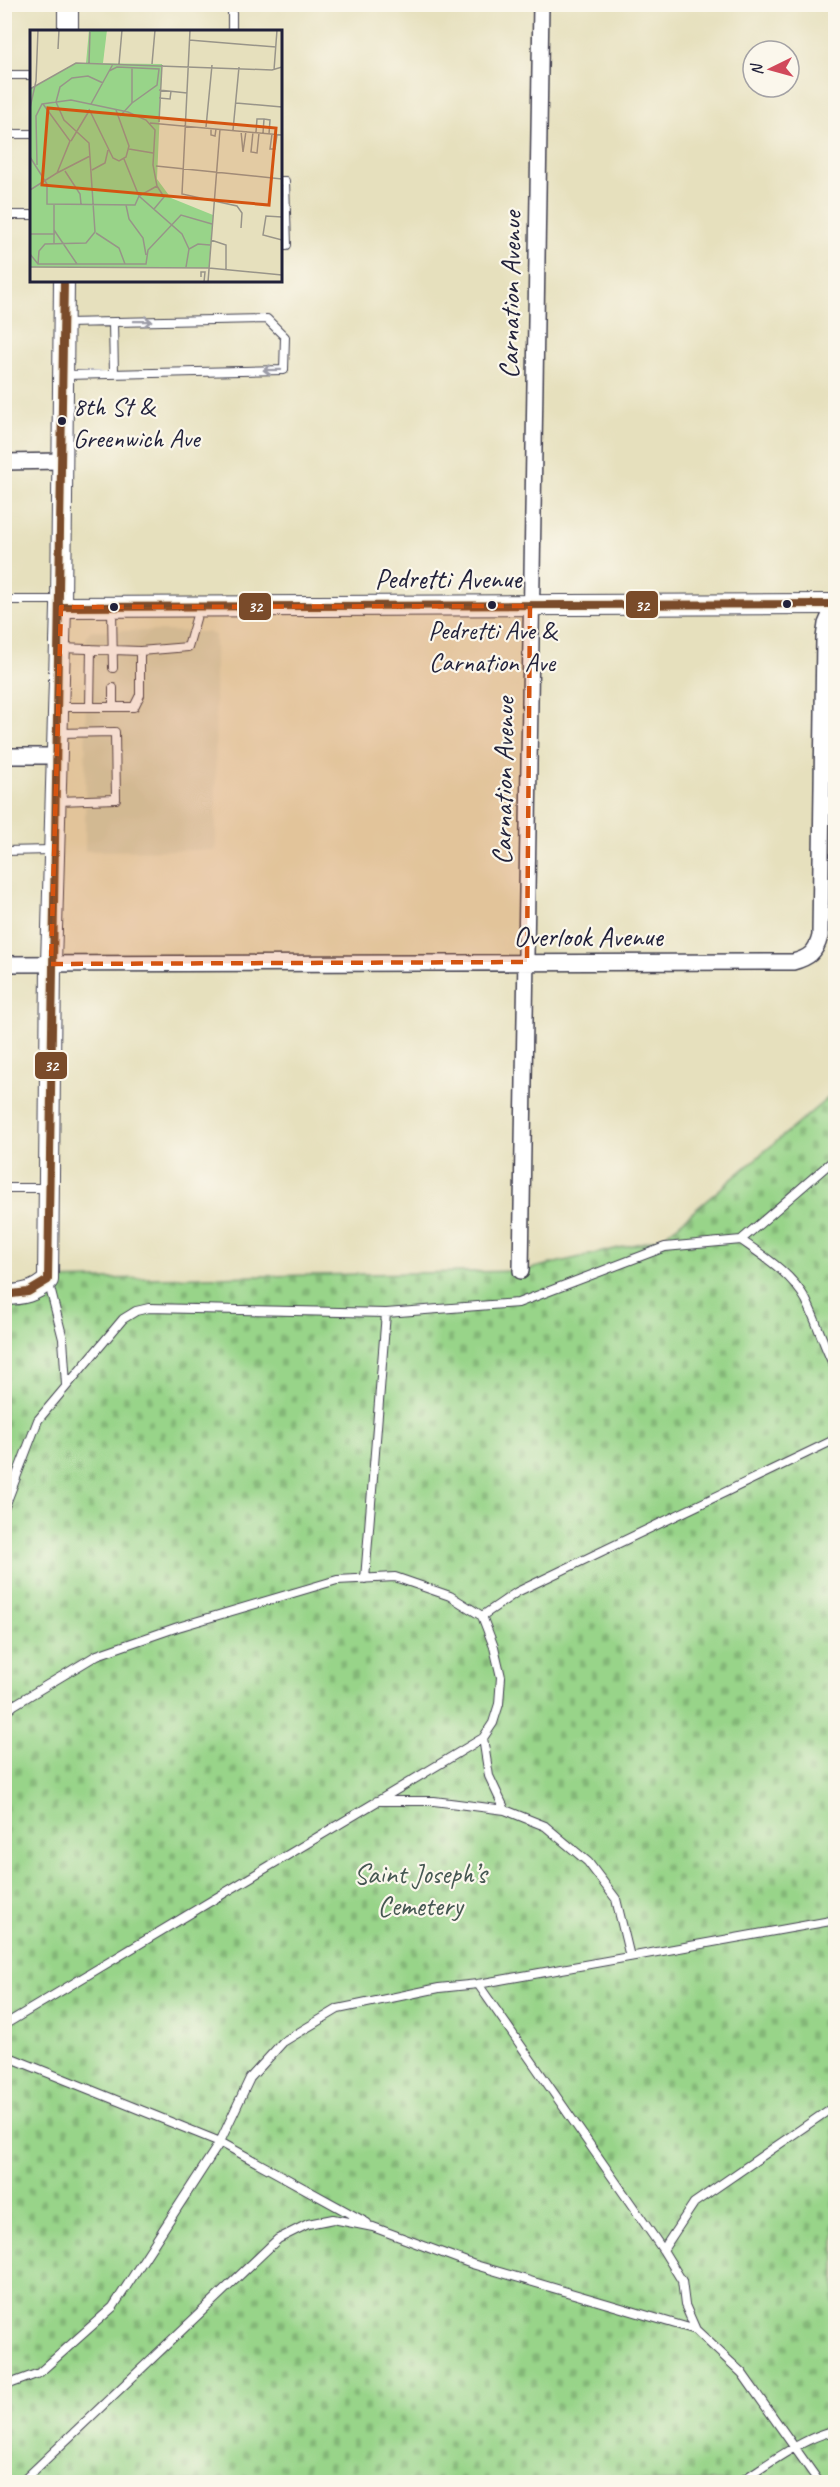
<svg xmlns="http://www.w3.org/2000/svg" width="840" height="2487" font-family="Caveat,sans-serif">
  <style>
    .built { fill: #d3d2b3 }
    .cemetery { fill: url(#cemetery-stones); stroke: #5d7b62; stroke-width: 1.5 }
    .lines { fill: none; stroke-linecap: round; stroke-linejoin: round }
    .service-casing { stroke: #3f3e4e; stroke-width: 10 }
    .minor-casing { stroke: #3f3e4e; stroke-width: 18 }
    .tertiary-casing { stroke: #3f3e4e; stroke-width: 22 }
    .service { stroke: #fff; stroke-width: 8 }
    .minor { stroke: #fff; stroke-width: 15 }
    .tertiary { stroke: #fff; stroke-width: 20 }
    .bus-1-casing { stroke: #fbf7ec; stroke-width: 12 }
    .bus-1 { stroke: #7a4b2a; stroke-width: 8 }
    .oneway { stroke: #9c9ca7 }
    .marked { fill: #d45411; fill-opacity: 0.2; stroke: #d45411; stroke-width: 4.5; stroke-dasharray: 12 8; stroke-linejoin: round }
    .bus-dot { fill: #22223b; stroke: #fbf7ec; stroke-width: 2 }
    .labels { text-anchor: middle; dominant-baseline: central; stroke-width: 4.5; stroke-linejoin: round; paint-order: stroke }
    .bus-label { font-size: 26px; fill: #22223b; stroke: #fbf7ec; text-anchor: start }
    .street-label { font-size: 28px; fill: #22223b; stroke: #fbf7ec }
    .park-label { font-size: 28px; fill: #455752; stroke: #fbf7ec }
    .inset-road { fill: none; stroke: #989489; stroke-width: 1.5 }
    .view { fill: #d45411; fill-opacity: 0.15; stroke: #d45411; stroke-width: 3 }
    .inset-edge { fill: none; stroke: #22223b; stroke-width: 3 }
    .line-badge { stroke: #fbf7ec; stroke-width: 2 }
    .badge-label { font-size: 16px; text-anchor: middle; font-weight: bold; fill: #fff }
  </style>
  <defs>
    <pattern id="cemetery-stones" width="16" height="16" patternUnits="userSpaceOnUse" patternTransform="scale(1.5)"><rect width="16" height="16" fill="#98d489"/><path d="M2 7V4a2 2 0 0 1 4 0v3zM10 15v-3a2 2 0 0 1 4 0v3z" fill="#83b677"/></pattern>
  </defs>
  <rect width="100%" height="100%" fill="#fbf7ec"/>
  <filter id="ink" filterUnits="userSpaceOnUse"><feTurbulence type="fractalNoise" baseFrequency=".0167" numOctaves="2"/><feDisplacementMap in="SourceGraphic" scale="12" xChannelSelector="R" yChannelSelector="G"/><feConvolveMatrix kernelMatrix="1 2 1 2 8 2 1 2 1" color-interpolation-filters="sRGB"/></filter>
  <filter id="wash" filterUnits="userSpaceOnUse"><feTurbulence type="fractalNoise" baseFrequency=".008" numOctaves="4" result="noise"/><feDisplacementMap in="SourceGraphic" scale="24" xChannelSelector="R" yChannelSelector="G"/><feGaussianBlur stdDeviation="1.35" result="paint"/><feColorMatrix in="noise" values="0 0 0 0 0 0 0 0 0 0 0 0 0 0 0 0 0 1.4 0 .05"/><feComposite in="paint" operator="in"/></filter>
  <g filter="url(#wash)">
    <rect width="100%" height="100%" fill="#e6e0bd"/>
    <!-- built -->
    <path class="built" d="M91 630 207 632 215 635 216 850 85 851 86 636Z"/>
    <!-- cemetery -->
    <path class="cemetery" d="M835 1092V2482H5L4 1295 48 1280 521 1271 662 1238Z"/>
  </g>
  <g filter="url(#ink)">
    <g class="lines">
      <defs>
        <path id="service" d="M232 4V32
          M4 75H32
          M4 134H32
          M280 181H285L287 245H280
          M4 215H32
          M113 323 114 374
          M65 375 284 370 285 337 267 319 65 323
          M4 600H59
          M112 609 113 668
          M140 651 188 647 199 608
          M113 688V707
          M60 707H134L140 695V651L61 648
          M90 707 91 649
          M58 801 116 799 115 732 58 733
          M4 851 52 850
          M4 1188H47
          M741 1240 836 1158
          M48 1280 63 1339 66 1385
          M4 1509 38 1420 123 1319 136 1311 149 1308 386 1313 518 1303 665 1247 741 1240C765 1257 792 1274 806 1300 817 1322 824 1347 836 1370
          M365 1579 386 1313
          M482 1616 517 1592 836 1439
          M4 1714 14 1705 97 1655 178 1627 337 1580 395 1577 450 1596 482 1616 494 1647 501 1677 499 1704 493 1723 483 1738 4 2025
          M483 1738 489 1776 505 1810
          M377 1801H434L505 1810 545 1826 588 1862 616 1899 630 1957
          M478 1984 663 2250 682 2281 685 2305 696 2330
          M4 2055 220 2142 367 2223
          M663 2250 694 2203 836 2105
          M4 2386 39 2373 113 2307 220 2142 250 2078 283 2042 338 2009 439 1988 478 1984 836 1920
          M22 2482 278 2239 308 2224 333 2219 373 2227 472 2264 696 2330 742 2373 819 2482
          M740 2482C764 2467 808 2434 836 2431"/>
        <path id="minor" d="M4 462 61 461
          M4 756H58
          M4 964 793 962C808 958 816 953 820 936L824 638 826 624 836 601
          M521 1271 541 4"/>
        <path id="tertiary" d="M68 32V4
          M61 607 836 604
          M4 1295C22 1295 35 1292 48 1280L51 964 61 607 64 280"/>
      </defs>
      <!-- service casing -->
      <use href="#service" class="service-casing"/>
      <!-- minor casing -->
      <use href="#minor" class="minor-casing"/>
      <!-- tertiary casing -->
      <use href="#tertiary" class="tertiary-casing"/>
      <!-- service -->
      <use href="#service" class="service"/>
      <!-- minor -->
      <use href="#minor" class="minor"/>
      <!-- tertiary -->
      <use href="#tertiary" class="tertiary"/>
      <defs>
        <path id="bus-1" d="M61 607 836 604
          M4 1295 28 1292 48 1280C51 947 61 614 64 280"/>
      </defs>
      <!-- bus-1 casing -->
      <use href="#bus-1" class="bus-1-casing"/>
      <!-- bus-1 -->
      <use href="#bus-1" class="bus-1"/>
    </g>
    <!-- one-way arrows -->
    <defs><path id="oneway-shaft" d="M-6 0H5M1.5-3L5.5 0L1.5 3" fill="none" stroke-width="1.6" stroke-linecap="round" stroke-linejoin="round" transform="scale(1.5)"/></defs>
    <g class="oneway">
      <use href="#oneway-shaft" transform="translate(143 321) rotate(-1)"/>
      <use href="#oneway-shaft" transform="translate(272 370) rotate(179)"/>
    </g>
  </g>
  <!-- marked area -->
  <path class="marked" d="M530 606 527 962 51 964 61 607Z"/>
  <!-- markers -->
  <g class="bus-dot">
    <circle cx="62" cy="421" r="5"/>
    <circle cx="787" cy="604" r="5"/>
    <circle cx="492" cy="605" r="5"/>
    <circle cx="114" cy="607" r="5"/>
  </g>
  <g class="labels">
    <!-- bus labels -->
    <g class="bus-label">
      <text x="73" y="406">8th St &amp;<tspan x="73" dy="32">Greenwich Ave</tspan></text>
      <text x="492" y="630" text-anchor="middle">Pedretti Ave &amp;<tspan x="492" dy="32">Carnation Ave</tspan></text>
    </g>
    <!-- street labels -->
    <g class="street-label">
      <text transform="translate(510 295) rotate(-89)">Carnation Avenue</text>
      <text x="448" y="578">Pedretti Avenue</text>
      <text transform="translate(503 781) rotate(-89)">Carnation Avenue</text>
      <text x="588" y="936">Overlook Avenue</text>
    </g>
    <!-- park labels -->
    <g class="park-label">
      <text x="420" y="1873">Saint Joseph’s<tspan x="420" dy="32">Cemetery</tspan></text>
    </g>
  </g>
  <!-- overview -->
  <g transform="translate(30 30)">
    <rect width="252" height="252" fill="#e6e0bd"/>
    <path d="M59 0H77L73 33H56Z" fill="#98d489"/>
    <path d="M46 33 132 34 127 149 141 168 183 185 179 238 0 237V59Z" fill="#98d489"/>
    <path class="inset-road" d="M160 0 152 164 207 176 212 183 211 198M159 10 246 17M28 19 29 0M59 33 60 2M89 34 92 0M122 34 125 0M244 40 247 0M79 41 87 37 129 39 127 55 102 73M0 59 46 33 242 40 252 37M129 60 157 63M129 68 140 69 141 61M206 73 252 77M61 74 83 34M0 78 6 51 8 0M59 79 83 128 89 131 96 127 99 116 86 80M90 86 102 73V37M234 89 240 90 239 104M129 92 132 35M120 93 252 105M176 97 182 35M181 98V105L185 106 186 99M203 100 209 37M211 101 213 122 216 101M223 102 221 122 227 123 229 103M226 102 227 89H234L233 103M242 104 240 119H245L247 105M41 111 59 81M99 119 123 123M0 127 17 154V174L105 175 109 166 127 156 123 135 125 100 116 90 98 82 41 70 12 74 6 86 7 135M94 129 109 166 152 204 159 219M126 136 252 149M62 140 75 133 78 120M35 141 50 164 51 174M27 143 60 126M0 160 27 143 40 111 13 74M24 174V213M96 175 99 189 113 208 116 225M124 179 134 167 127 156M252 187 236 186 233 205 252 210M24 200 47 234M66 203 89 218 95 234M0 204H25M181 210 196 215V239M0 224 8 234H116L118 220 151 185 182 194M8 234 9 221 15 214 56 213 65 202 59 113 34 90 26 72 30 57 42 48 58 46 73 53M0 237 179 238 252 245M156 237 159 219 168 214 180 215M171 247V242H175L174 252M178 252 190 99"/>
    <path class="view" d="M18 78 246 98 239 175 12 155Z"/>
    <rect width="252" height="252" class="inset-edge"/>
  </g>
  <g class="line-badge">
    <rect x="625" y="590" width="34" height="29" rx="6" fill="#7a4b2a"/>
    <rect x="238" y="592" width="34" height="29" rx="6" fill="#7a4b2a"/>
    <rect x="34" y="1051" width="34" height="29" rx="6" fill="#7a4b2a"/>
  </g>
  <g class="badge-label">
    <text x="642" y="611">32</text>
    <text x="255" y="612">32</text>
    <text x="51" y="1071">32</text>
  </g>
  <!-- margin -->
  <rect width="840" height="2487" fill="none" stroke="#fbf7ec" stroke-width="24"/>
  <!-- north arrow -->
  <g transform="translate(771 69) rotate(265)"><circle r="28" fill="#fbf7ec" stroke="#a4a2a5" stroke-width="1.5"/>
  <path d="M0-4.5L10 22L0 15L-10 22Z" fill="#d1495b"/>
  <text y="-9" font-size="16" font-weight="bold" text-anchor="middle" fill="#22223b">N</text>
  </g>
</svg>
